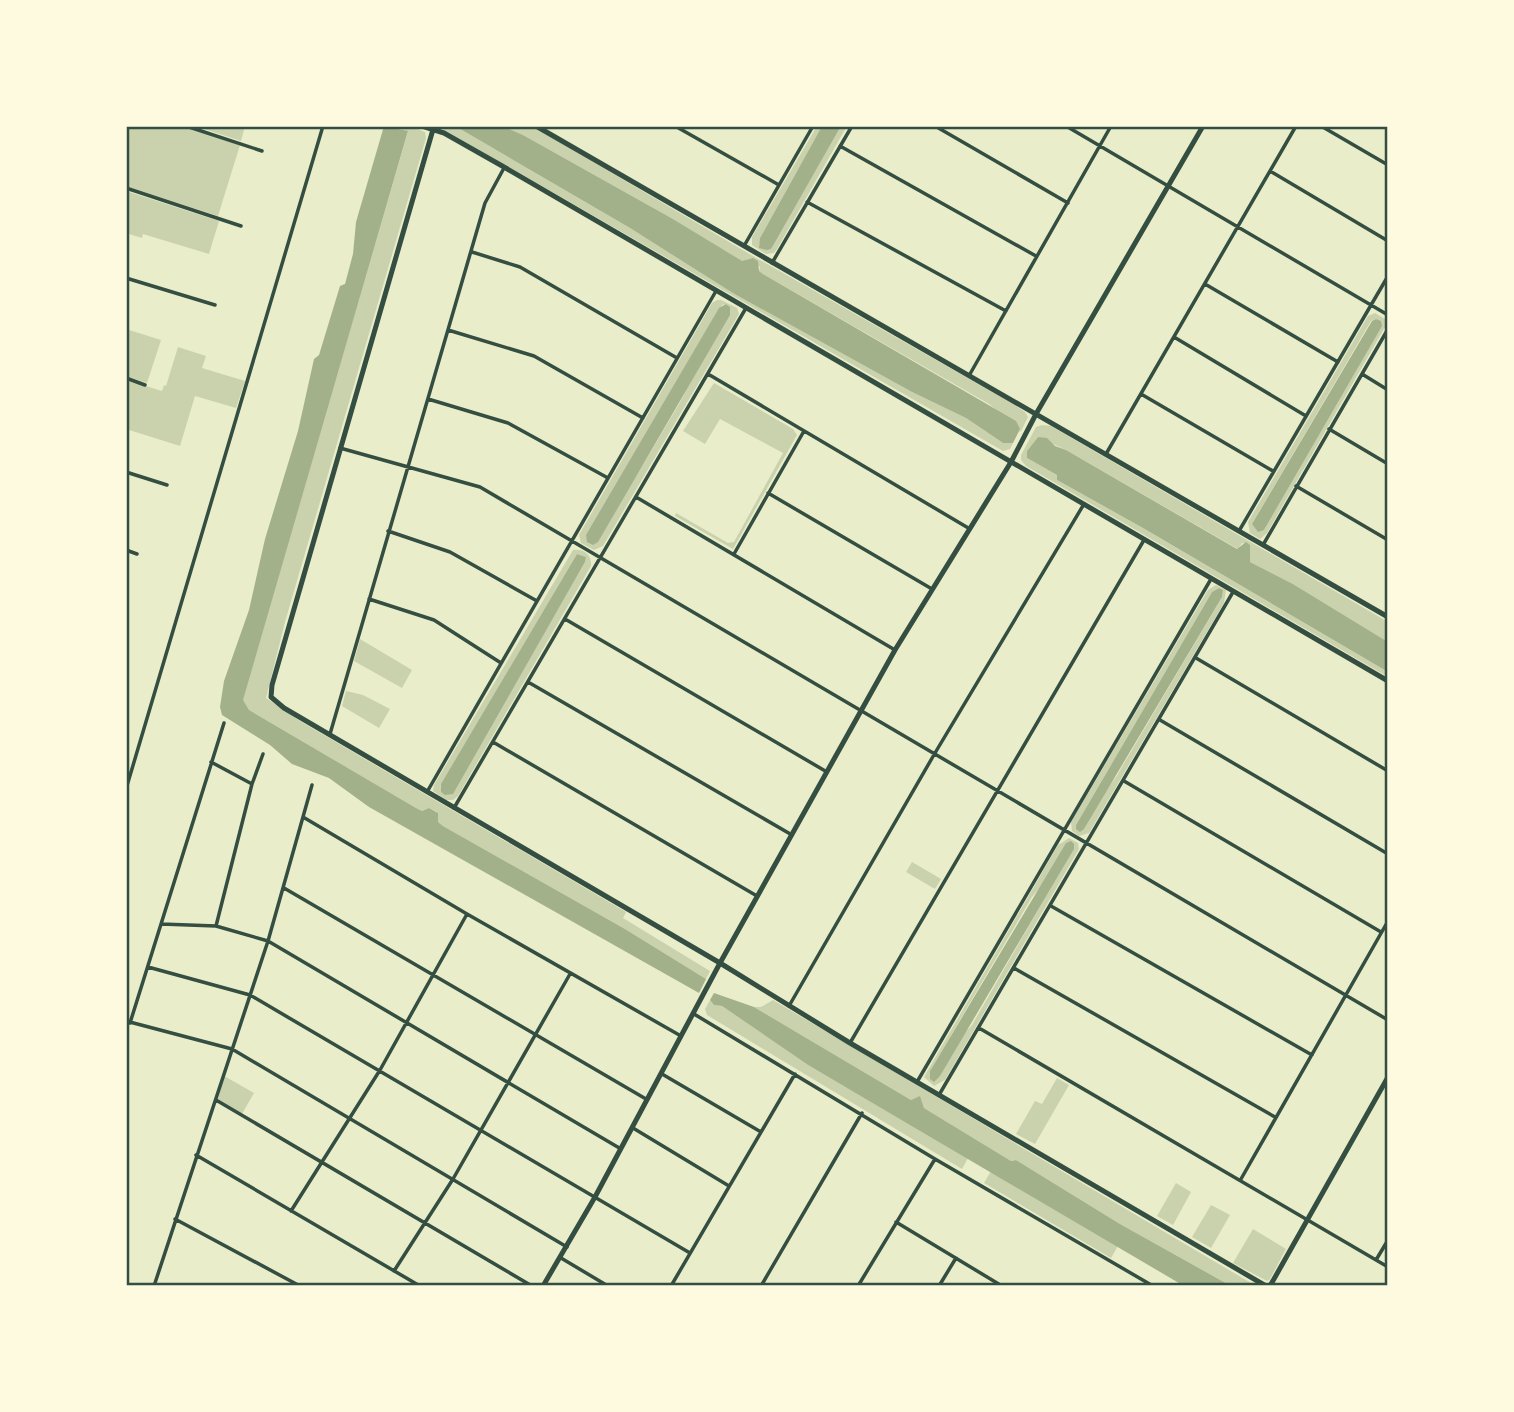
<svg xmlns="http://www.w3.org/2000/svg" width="1514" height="1412" font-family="Rubik,sans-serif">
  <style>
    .green { fill: #cad2ad; fill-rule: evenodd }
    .water { fill: #a3b18a }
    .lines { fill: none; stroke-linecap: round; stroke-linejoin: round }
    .minor { stroke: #344e41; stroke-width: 3.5 }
    .tertiary { stroke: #344e41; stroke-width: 5 }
    .neatline { fill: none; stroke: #344e41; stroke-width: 2.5 }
  </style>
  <rect width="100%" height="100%" fill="#e9edc9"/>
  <!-- green -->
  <path class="green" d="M126 126H181L240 145 218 216 126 186Z
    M195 126H245L241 141Z
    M390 126H410L425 132 426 138 285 622 266 698 300 721 626 912 623 918 710 971 706 979 625 929 443 826 438 822 437 812 429 808 422 811 416 808 249 710 242 699 408 132Z
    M441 126H455L630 228 738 295 912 392 966 418 1003 443H1013L1010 449 1003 451 441 128Z
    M502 126H532L753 256 1015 405 1025 412 1028 417 1021 431 1019 432 1020 429 989 404 763 274 759 271 760 267 749 259 742 262 673 219 523 135Z
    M817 126H822L760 238 771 249 841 126H847L777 249 774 253 766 254 752 245V237Z
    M126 191 219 221 209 254 143 234 142 238 126 233Z
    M717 300H721L737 308 739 314 603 546 594 550 581 543 579 535 712 303ZM726 304 730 307 679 404 637 475 722 305Z
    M1375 313 1385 319V327L1267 533 1260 539 1250 533 1248 522 1368 316ZM1376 319 1381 326 1264 530 1252 524 1371 321Z
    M126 329 161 340 147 383 126 376Z
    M178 347 206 356 202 368 245 381 236 408 195 396 180 446 126 429V380L162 391 164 385 166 386Z
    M714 383 793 429 797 435 733 549 675 516 676 513 728 543 734 542 783 453 720 419 705 444 683 431Z
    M1042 425 1051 426 1388 622V642L1293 584 1250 562V545L1242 543 1238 549 1066 450 1038 437 1027 451V458L1057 475V480L1143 528 1388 672V677L1026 466 1021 460V455L1036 427Z
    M573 550C584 548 592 555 591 566L458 796 453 800H446L433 791 434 785ZM577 554 586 557 585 562 467 767 440 787Z
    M1216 585 1226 590 1224 603 1089 833 1079 836 1072 831 1071 822 1208 590ZM1219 588 1223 590 1222 597 1116 777 1076 829V825L1212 592Z
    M360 639 412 670 402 688 354 661Z
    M346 691 363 695 390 709 379 728 342 706Z
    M1069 838 1078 843 1079 849 945 1080 934 1086 924 1077 1058 845ZM1075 846 972 1025 930 1071 1032 897Z
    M912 862 941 879 935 889 906 872Z
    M710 1000 714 1005 722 1006 808 1065 968 1158 962 1169 707 1015 705 1009Z
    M773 1000 1256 1286H1231L1120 1224 1016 1160 1011 1161 924 1108 920 1097 911 1100 754 1007H761Z
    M224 1076 254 1093 242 1114 218 1099Z
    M1057 1078 1069 1085 1035 1144 1016 1134 1035 1101 1042 1104Z
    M991 1171 1118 1246 1111 1258 984 1183Z
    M1176 1183 1191 1192 1173 1225 1157 1216Z
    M1211 1205 1230 1215 1211 1248 1192 1237Z
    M1253 1229 1286 1249 1270 1279 1267 1281 1233 1263Z"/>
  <!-- water -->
  <path class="water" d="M384 126 408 131 243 700 249 710 416 808 422 811 429 808 438 813V822L443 826 625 929 706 979 699 993 369 807 329 778 292 764 270 745 222 715 220 707 224 681 249 610 265 539 298 431 314 359 319 355 340 286 345 284 353 254 356 222Z
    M455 126H502L523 135 673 219 742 261 753 258 758 261 759 271 763 274 1016 421 1020 429 1013 443H1003L966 418 912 392 733 293 630 228Z
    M822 126H841L774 244 771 249 767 250 759 248 760 238Z
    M726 304 730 307V315L598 542 593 545 587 542 586 535 719 308Z
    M1376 319 1381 321 1382 326 1264 530 1258 532 1252 524 1372 321Z
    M1038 437 1047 438 1055 446 1066 450 1237 549 1246 542 1250 545V562L1293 584 1388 642V672L1143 528 1057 480V475L1027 458V451Z
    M577 554 586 557 585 562 453 794 445 795 441 792V784Z
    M1219 588 1223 590 1222 597 1084 829 1080 832 1076 829V825L1212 592Z
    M1071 841 1074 844V849L940 1076 934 1082 930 1079V1071L1066 843Z
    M714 993 754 1007 911 1100 920 1096 924 1108 1011 1161 1016 1160 1120 1224 1231 1286H1184L808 1065 722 1006 714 1005 710 1000Z"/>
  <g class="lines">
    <!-- minor -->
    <path class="minor" d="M186 126 262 151
      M675 126 779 185
      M935 126 1068 203
      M1066 126 1388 315
      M1321 126 1388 165
      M840 146 1036 256
      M1270 171 1388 241
      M126 188 241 226
      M807 202 1006 311
      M744 246 813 126
      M472 252 520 267 677 358
      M772 263 852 126
      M126 278 215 305
      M1205 284 1338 362
      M448 330 534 356 643 418
      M1174 337 1306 416
      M708 374 970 529
      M970 374 1111 126
      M1362 374 1388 390
      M126 378 145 385
      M1141 394 1273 471
      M428 399 508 423 608 478
      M1329 429 1388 464
      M340 448 480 487 1388 1020
      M1106 454 1296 126
      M126 472 167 485
      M1296 486 1388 540
      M768 493 932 589
      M636 497 895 650
      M388 531 450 552 537 601
      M1239 531 1388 276
      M1263 545 1388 329
      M126 550 137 554
      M734 554 804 431
      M369 599 434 620 501 663
      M565 619 827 772
      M1196 658 1388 771
      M528 682 792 835
      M1160 720 1388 854
      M330 734 485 203 504 168
      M493 742 757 896
      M211 762 252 784
      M1124 781 1381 932
      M126 789 323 126
      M427 792 716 291
      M454 808 746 308
      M303 817 467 914 681 1036
      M284 888 646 1099
      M1051 906 1312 1055
      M161 924 216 926 268 941 621 1149
      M216 926 252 784 263 754
      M148 967 250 995 690 1253
      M1014 968 1275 1117
      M789 1006 935 753 1084 504
      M694 1014 935 1159 1153 1286
      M126 1021 232 1049 567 1247
      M130 1023 224 723
      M979 1028C1116 1107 1252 1187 1388 1267
      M850 1043 1144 540
      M662 1074 761 1132
      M917 1082 1211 579
      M939 1095 1233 592
      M216 1100 532 1286
      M633 1128 729 1186
      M196 1155 420 1286
      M1241 1179 1388 921
      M291 1211 380 1070 467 914
      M175 1219 300 1286
      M896 1222 1002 1286
      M561 1258 608 1286
      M1376 1260 1388 1240
      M394 1271 453 1179 570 974
      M154 1286 268 941 312 785
      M671 1286 795 1074
      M761 1286 862 1113
      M858 1286 935 1159
      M939 1286 956 1258"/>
    <!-- tertiary -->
    <path class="tertiary" d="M422 126 444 133 504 167 1388 681
      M434 126 272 685 271 697 284 708 720 963 850 1043 1266 1286
      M536 126 1388 617
      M543 1286 595 1197 720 963 895 650 1011 462 1036 414 1203 126
      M1270 1286 1388 1077"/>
  </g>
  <!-- border -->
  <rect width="1514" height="1412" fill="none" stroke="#fefae0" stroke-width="256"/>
  <rect x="128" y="128" width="1258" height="1156" class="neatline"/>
</svg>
